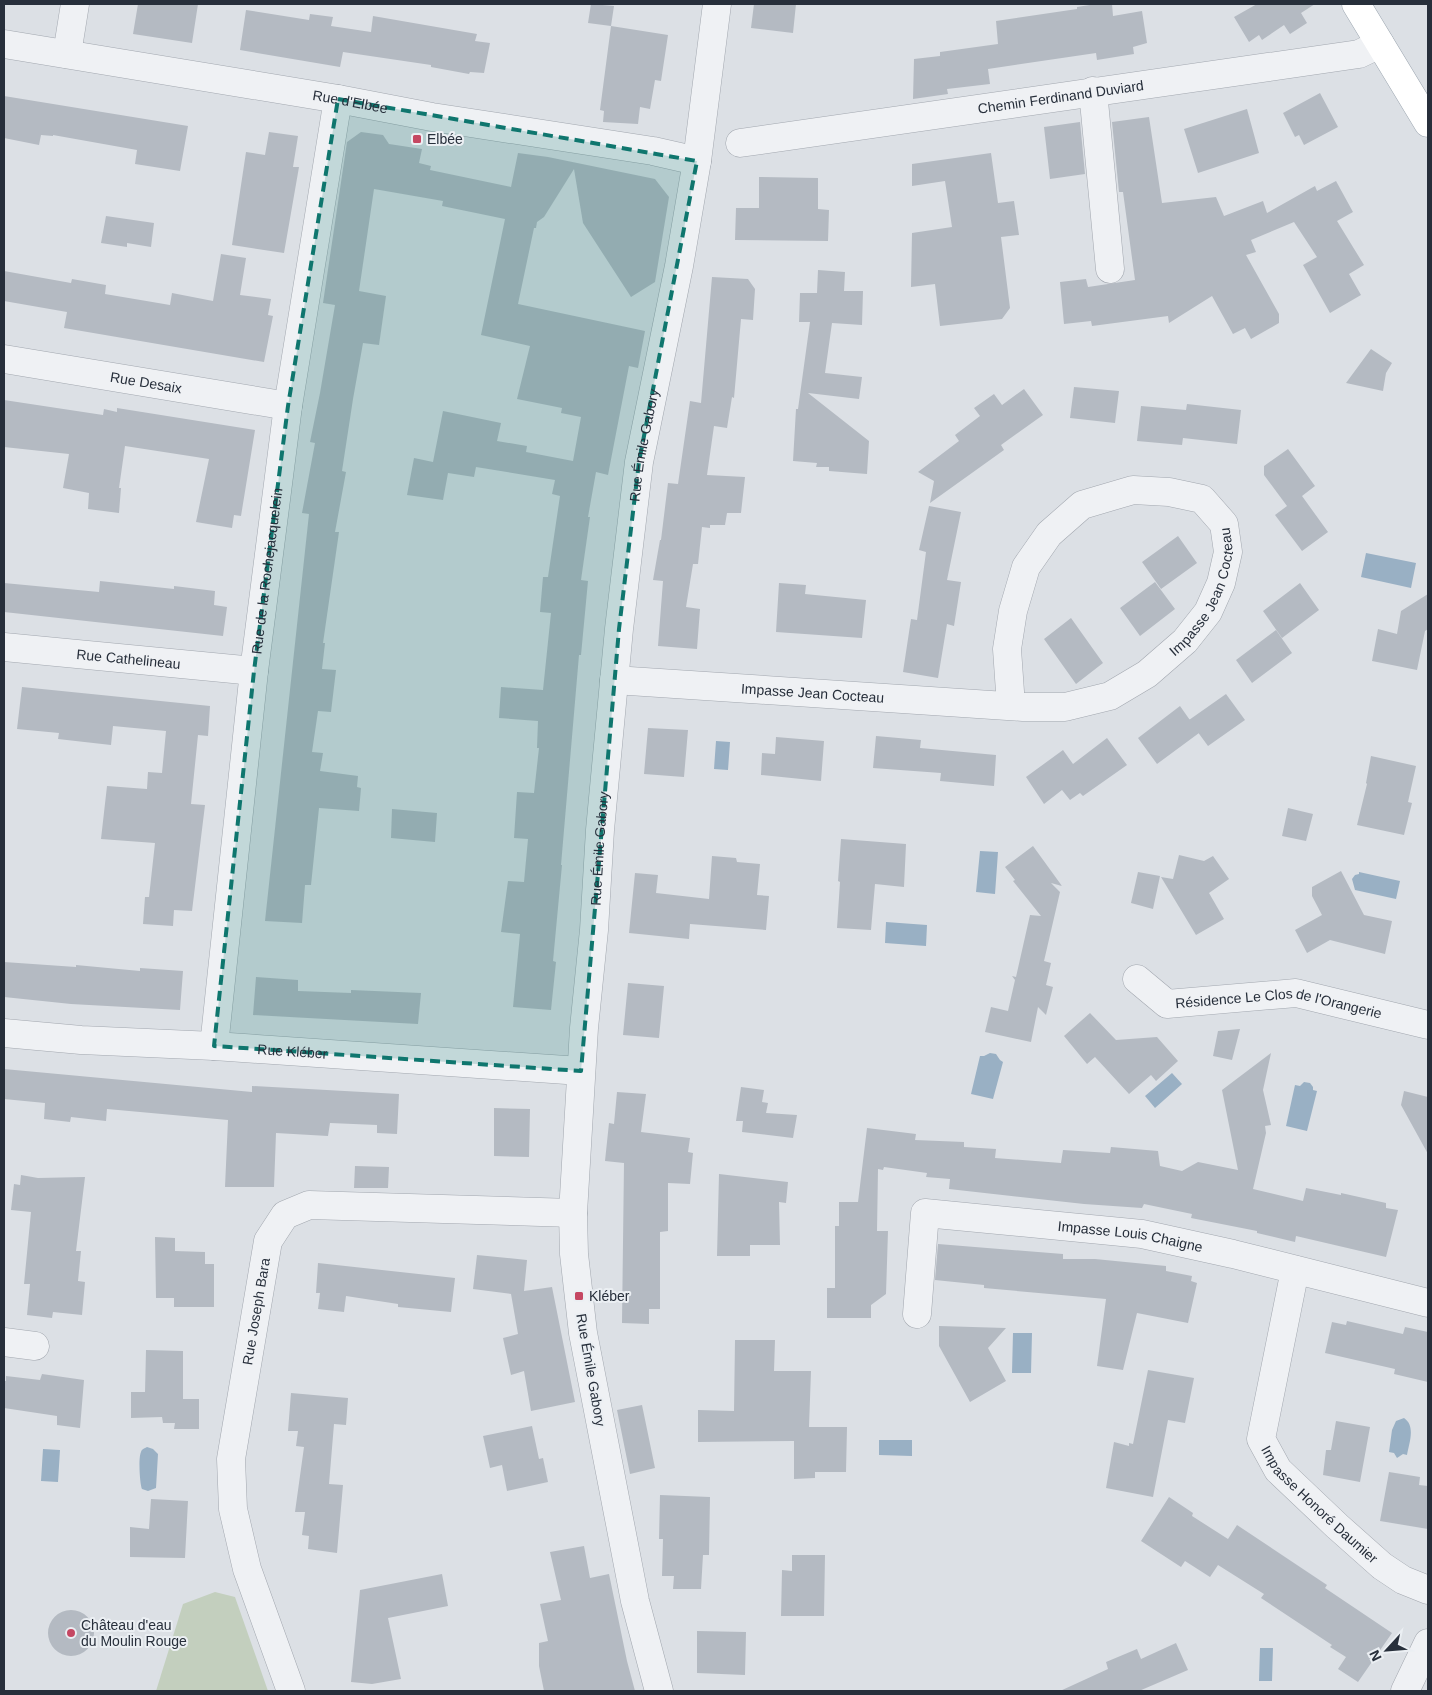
<svg xmlns="http://www.w3.org/2000/svg" width="1432" height="1695" font-family="Arial,sans-serif">
  <style>
    .green { fill: #c3cfbe }
    .water { fill: #99b0c4 }
    .building { fill: #b4bac2 }
    .lines { fill: none; stroke-linecap: round; stroke-linejoin: round }
    .minor-casing { stroke: #a2a7af; stroke-width: 29 }
    .major-casing { stroke: #9ca6b0; stroke-width: 29 }
    .minor { stroke: #eff1f4; stroke-width: 28 }
    .major { stroke: #fff; stroke-width: 28 }
    .marked { fill: #0f766e; fill-opacity: 0.2; stroke: #0f766e; stroke-width: 4; stroke-dasharray: 10 6; stroke-linejoin: round }
    .poi-dot { fill: #c54762; stroke: #ebeff3; stroke-width: 2 }
    .labels { text-anchor: middle; dominant-baseline: central; stroke-width: 4; stroke-linejoin: round; paint-order: stroke }
    .street-label { font-size: 14px; fill: #272f3b; stroke: #ebeff3 }
    .poi-label { font-size: 14px; fill: #272f3b; stroke: #ebeff3; text-anchor: start }
  </style>
  <rect width="100%" height="100%" fill="#dce0e5"/>
  <!-- green -->
  <path class="green" d="M215 1592 235 1597 268 1691H156L183 1604Z"/>
  <!-- water -->
  <path class="water" d="M1366 553 1416 563 1411 588 1361 577Z
    M716 741 730 742 728 770 714 769Z
    M980 851 998 852 995 894 976 892Z
    M1359 872 1400 881 1396 899 1355 890 1352 879 1355 875 1359 874Z
    M886 922 927 925 926 946 885 943Z
    M990 1053 996 1054 1000 1060 1003 1062 993 1099 971 1094 980 1056H984Z
    M1172 1073 1182 1084 1155 1108 1145 1096Z
    M1304 1082 1310 1083 1313 1087V1090L1317 1091 1307 1131 1286 1126 1295 1085 1300 1086Z
    M1013 1333H1032L1031 1373H1012Z
    M1404 1418C1416 1426 1409 1443 1407 1455L1403 1454 1397 1458 1394 1453 1389 1452 1392 1430 1396 1421Z
    M879 1440H912V1456L879 1455Z
    M147 1447 153 1449 158 1454 156 1488 148 1491 142 1489C140 1485 138 1458 141 1452 142 1449 143 1449 147 1447Z
    M43 1449 60 1450 58 1482 41 1481Z
    M1260 1648H1273L1272 1681H1259Z"/>
  <!-- building -->
  <path class="building" d="M138 4H198L192 43 133 34Z
    M591 4 614 6 611 26 588 23Z
    M754 4H796L793 33 751 28Z
    M1096 4H1112L1113 16 1142 11 1147 43 1133 47 1134 54 1097 60 1096 53 988 69 990 84 947 89 948 94 913 99 914 59 940 56V52L998 44 996 21 1077 9V7Z
    M1257 4H1315L1301 13 1307 23 1290 34 1284 25 1262 40 1259 35 1249 42 1234 17Z
    M246 10 309 20 310 14 333 17 331 26 371 32 373 16 477 34 475 41 490 43 484 73 470 72 469 74 431 67V65L343 52 340 67 240 50Z
    M611 26 668 35 661 81 655 80 650 109 640 107 638 124 603 122 604 111 600 110Z
    M1320 93 1338 127 1304 145 1299 135 1295 137 1283 113Z
    M4 96 188 126 180 171 135 164 137 150 53 135V136L41 135 39 145 4 138Z
    M1247 109 1259 153 1198 173 1184 129Z
    M1149 117 1162 203 1216 197 1224 216 1263 201 1267 213 1315 186 1317 191 1336 181 1353 212 1337 221 1364 265 1349 274 1361 295 1330 313 1303 265 1317 257 1294 222 1251 240 1256 252 1246 255 1279 314V323L1251 339 1245 328 1233 334 1212 296 1169 323 1168 316 1092 326 1091 321 1064 324 1060 282 1086 279 1088 287 1135 280 1123 192H1119L1112 122Z
    M1080 122 1085 174 1050 179 1044 127Z
    M269 132 298 136 293 167H299L284 253 232 245 246 152 265 155Z
    M361 132 383 135 389 144 422 149 419 163 431 166 430 170 511 187 518 153 548 157 655 179 669 197 655 282 631 297 583 223 574 169 544 217 537 222 536 228H534L518 304 645 331 638 368 629 366 608 475 596 472 588 517H590L581 580 588 581 581 655H579L561 865H562L553 961 556 962 551 1010 513 1007 520 934 501 932 508 881 524 882 528 839 514 838 517 792 534 793 539 748H537L538 721 499 718 501 687 543 690 551 613 540 612 543 577H548L560 496 552 494 555 480 476 467 474 477 448 473 443 500 407 495 414 458 433 462 443 411 501 423 497 441 527 446 526 452 573 461 581 417 561 413 562 408 517 399 530 346 481 335 505 219 442 206 443 201 374 189 359 291 386 296 379 345 363 343 353 399 342 471 346 472 335 532H339L323 643H325L322 669 336 670 331 712 318 711 312 752 323 753 320 771 358 776 357 787 361 788 359 811 319 808 311 885H305L302 923 265 921 309 514 302 513 315 443 310 442 320 393 335 305 323 303 347 142Z
    M991 153 998 203 1014 201 1019 235 1001 237 1010 308 1002 319 940 326 935 284 911 287 912 233 952 227 945 181 912 186V164Z
    M759 177 818 178V209L829 210 828 241 735 240 736 208H759Z
    M106 216 154 223 151 247 127 243V247L101 243Z
    M221 254 246 258 240 295 271 299 268 315 273 316 264 362 64 328 67 312 4 301V271L71 283 72 279 106 285 105 294 170 305 172 293 213 301Z
    M818 270 845 272 844 291H863L862 325 832 323 825 373 862 377 859 399 808 393 869 441 867 474 829 471V467H816L817 463 793 461 796 409H798L810 322H799L800 293H817Z
    M712 277 748 279 755 289 753 320 741 319 734 398 732 397 727 428 714 426 707 475 745 477 741 513H727L725 525H710V528L702 527 698 564H693L686 607 700 609 697 649 658 646 663 581 653 580 660 540H661L668 483 678 484 690 401 701 403Z
    M1371 349 1392 363 1386 373 1383 391 1346 383Z
    M1074 387 1119 391 1115 423 1070 418Z
    M1024 389 1043 415 1001 445 1004 450 930 503 934 481 918 472 959 441 955 435 980 416 974 408 994 394 1002 405Z
    M4 400 103 415 104 409 117 412V408L255 430 241 516 234 515 232 528 196 522 209 459 125 446 119 488H121L119 513 88 509 89 493 63 488 69 454 4 447Z
    M1187 404 1241 410 1237 444 1183 438 1182 445 1137 441 1141 406 1186 410Z
    M1288 449 1315 486 1302 496 1328 532 1302 551 1275 515 1287 506 1264 475V466Z
    M929 506 961 512 947 580 961 582 954 626 947 624 938 678 903 672 911 619 917 620 926 552 919 550Z
    M1178 536 1197 563 1161 589 1142 562Z
    M100 581 174 589V586L215 591 214 605 227 607 223 636 4 612V583L99 592Z
    M1155 582 1175 609 1140 636 1120 608Z
    M779 583 806 585 805 594 866 600 862 638 776 632Z
    M1300 583 1319 610 1282 638 1263 611Z
    M1428 594V629L1425 631 1417 670 1372 661 1378 629 1397 634 1401 611Z
    M1071 618 1103 663 1076 684 1044 639Z
    M1276 630 1292 653 1252 683 1236 660Z
    M22 687 210 706 208 736 198 735 191 804 205 805 192 911 174 910 173 926 143 924 145 897H149L155 843 101 839 107 786 147 789 148 772 162 773 166 731 113 726 111 745 58 739 59 733 17 729Z
    M1226 694 1245 720 1208 746 1189 720Z
    M1180 706 1199 733 1157 764 1138 738Z
    M648 728 688 730 684 777 644 774Z
    M876 736 921 740 920 748 996 755 994 786 940 781 941 773 873 768Z
    M776 737 824 741 821 781 761 775 762 753 775 754Z
    M1107 738 1127 765 1083 796 1080 793 1070 800 1062 790 1044 804 1026 777 1063 750 1073 764Z
    M1371 756 1416 766 1408 802 1412 803 1404 835 1357 825 1367 784 1366 783Z
    M1288 808 1313 814 1306 841 1282 836Z
    M392 809 437 813 435 842 391 838Z
    M841 839 906 844 904 887 875 884 871 930 837 928 840 882 838 881Z
    M1033 846 1062 886 1051 883 1060 892 1044 961 1051 963 1046 985 1053 987 1046 1015 1038 1007 1031 1042 985 1032 991 1007 1008 1011 1015 980 1012 976 1016 977 1030 915 1041 916 1013 881 1015 880 1005 867Z
    M1179 855 1204 861 1213 856 1229 879 1209 893 1224 919 1196 935 1161 877 1173 879Z
    M712 856 736 858 737 862 760 864 757 895 769 896 766 930 690 924 689 939 629 933 635 873 658 875 656 893 709 899Z
    M1341 871 1364 915 1392 921 1385 954 1330 940 1307 953 1295 930 1322 915 1312 896V887Z
    M1138 872 1160 876 1153 909 1131 903Z
    M4 962 76 967V965L140 971V968L183 971 180 1010 71 1004 4 997Z
    M256 977 298 980V991L351 993V990L421 993 418 1024 253 1015Z
    M628 983 664 986 659 1038 623 1035Z
    M1090 1013 1116 1040 1157 1037 1178 1061 1156 1081 1151 1075 1129 1094 1095 1057 1087 1064 1064 1036Z
    M1240 1029 1232 1060 1213 1056 1218 1031Z
    M1271 1053 1263 1090 1271 1125 1265 1126 1266 1133 1253 1189 1303 1201 1306 1188 1341 1195V1193L1386 1203V1208L1398 1210 1386 1257 1296 1236 1295 1242 1257 1233V1231L1191 1218 1192 1214 1144 1204 1142 1208 1084 1204 949 1189 950 1179 926 1177 927 1173 884 1167 883 1170 878 1169 877 1231H888L886 1294 871 1305V1318H827V1288H835V1226H839V1202H858L867 1128 916 1134 915 1140 964 1142V1147L996 1149 995 1158 1061 1163 1063 1150 1110 1153 1111 1147 1158 1151 1160 1166 1182 1171 1198 1162 1238 1170 1222 1090Z
    M4 1069 252 1092V1086L399 1094 397 1134 377 1133V1125L330 1123 328 1136 276 1133 274 1187H225L228 1120 107 1109 106 1121 71 1117 70 1122 44 1119 45 1103 4 1099Z
    M741 1087 764 1090 762 1102 768 1103 766 1113 797 1115 793 1138 742 1132 743 1121H736Z
    M1404 1091 1428 1097V1154L1401 1105Z
    M617 1092 646 1094 641 1132 690 1138 688 1152 693 1153 690 1184 668 1183V1231L660 1232V1309H649V1324L622 1323 624 1163 605 1161 609 1123 614 1124Z
    M494 1108 530 1109 529 1157 494 1156Z
    M355 1166 389 1167 388 1188H354Z
    M719 1174 788 1182 786 1203 779 1202 780 1245H750V1256H717Z
    M21 1175 38 1178 85 1177 76 1251H81L78 1281 85 1282 82 1315 53 1312 52 1318 27 1315 30 1284H24L31 1212 11 1210 14 1184 20 1185Z
    M155 1237 175 1238V1251L205 1252V1264H214V1307H174V1284V1298H156Z
    M938 1244 1063 1254V1259H1095L1166 1266V1271L1192 1276 1191 1281 1197 1283 1188 1323 1137 1313 1123 1370 1097 1366 1106 1299 984 1288V1285L935 1280Z
    M477 1255 527 1260 524 1291 552 1287 575 1402 531 1411 524 1371 511 1375 503 1338 518 1334 511 1294 473 1289Z
    M318 1263 455 1278 451 1312 398 1307V1304L346 1296 344 1312 318 1309 320 1293H316Z
    M1347 1321 1403 1334 1405 1327 1428 1332V1382L1394 1374 1395 1369 1325 1353 1332 1322 1346 1325Z
    M939 1326 1006 1328 988 1348 1006 1381 970 1402 939 1346Z
    M735 1340H775L774 1371H811L809 1427H847L846 1472H815V1478L794 1479V1441L698 1442V1410L734 1411Z
    M146 1350 183 1351V1399H199V1429H174L175 1423H163L162 1417 131 1418V1392H145Z
    M1148 1370 1194 1378 1185 1423 1168 1420 1153 1497 1106 1488 1114 1442 1129 1446V1443L1133 1444Z
    M42 1374 84 1380 80 1428 57 1425V1416L4 1408V1381H6V1376L40 1380Z
    M291 1393 348 1398 346 1425 334 1424 329 1484 343 1485 337 1553 308 1549 309 1536 302 1535 305 1512H295L304 1447 296 1446 298 1431H288Z
    M642 1405 655 1468 630 1474 617 1410Z
    M1336 1421 1370 1427 1360 1482 1323 1475 1326 1450H1331Z
    M532 1426 539 1459 543 1458 548 1482 507 1491 502 1465 490 1468 483 1436Z
    M1389 1472 1420 1477 1419 1485 1428 1486V1529L1380 1521Z
    M660 1495 710 1497 709 1555H703L701 1589H673L674 1576H662L663 1539H659Z
    M1169 1497 1193 1513 1192 1516 1228 1539 1237 1525 1327 1585 1325 1588 1392 1633 1358 1682 1338 1669 1346 1657 1330 1647 1332 1645 1261 1598 1264 1594 1218 1565 1210 1577 1185 1561 1181 1567 1141 1541Z
    M151 1499 188 1501 185 1558 130 1557V1527L149 1529Z
    M584 1546 590 1578 609 1574 627 1661 635 1691H544L539 1666V1643L548 1641 540 1604 561 1600 550 1552Z
    M792 1555H825L824 1616H781L782 1570 792 1571Z
    M442 1574 448 1606 388 1618 401 1679 372 1684 351 1682 360 1590Z
    M48 1633a23 23 0 1 1 46 0a23 23 0 1 1-46 0Z
    M697 1631 746 1632 745 1675 697 1673Z
    M1176 1643 1188 1670 1139 1691H1060L1108 1669 1106 1662 1137 1649 1141 1659Z"/>
  <g class="lines">
    <defs>
      <g id="minor">
        <path id="s1" d="M4 44 338 99 432 117 653 151 697 161"/>
        <path d="M67 54 75 4"/>
        <path d="M1093 91 1110 269"/>
        <path id="s2" d="M740 143 1359 54 1380 44"/>
        <path id="s3" d="M4 359 288 406"/>
        <path id="s4" d="M4 647 254 671"/>
        <path id="s5" d="M614 680 1023 707H1065L1110 696 1147 674 1185 641 1208 612 1221 583 1228 552 1224 524 1202 499 1169 492 1133 490 1082 505 1049 534 1026 567 1013 611 1007 649 1011 706"/>
        <path id="s6" d="M1137 979 1167 1004 1296 993 1428 1025"/>
        <path id="s7" d="M4 1033 81 1040 214 1046 581 1071"/>
        <path id="s8" d="M214 1046 254 671 288 406 338 99"/>
        <path id="s9" d="M1295 1270 1261 1439 1278 1470 1337 1526 1382 1566 1403 1580 1428 1590"/>
        <path id="s10" d="M917 1314 925 1213 1142 1234 1233 1254 1428 1303"/>
        <path d="M4 1342 35 1346"/>
        <path id="s11" d="M291 1691 247 1569 233 1509 231 1459 268 1241 285 1215 309 1205 573 1213"/>
        <path id="s12" d="M659 1691 635 1601 583 1333 574 1254 573 1213 584 1028 594 930 600 830 619 629 639 462 679 266 697 161 717 4"/>
        <path d="M1405 1691 1428 1643"/>
      </g>
      <path id="major" d="M1356 4 1428 123"/>
    </defs>
    <!-- minor casing -->
    <use href="#minor" class="minor-casing"/>
    <!-- major casing -->
    <use href="#major" class="major-casing"/>
    <!-- minor -->
    <use href="#minor" class="minor"/>
    <!-- major -->
    <use href="#major" class="major"/>
  </g>
  <!-- marked area -->
  <path class="marked" d="M338 99 697 161 639 462 619 629 581 1071 214 1046 254 671 288 406Z"/>
  <!-- markers -->
  <g class="poi-dot">
    <rect x="412" y="134" width="10" height="10" rx="2.5"/>
    <rect x="574" y="1291" width="10" height="10" rx="2.5"/>
    <circle cx="71" cy="1633" r="5"/>
  </g>
  <g class="labels">
    <!-- street labels -->
    <g class="street-label">
      <text stroke="none"><textPath href="#s2" startOffset="324">Chemin Ferdinand Duviard</textPath></text>
      <text stroke="none"><textPath href="#s1" startOffset="351">Rue d'Elbée</textPath></text>
      <text stroke="none"><textPath href="#s3" startOffset="144">Rue Desaix</textPath></text>
      <text stroke="none"><textPath href="#s12" startOffset="1258">Rue Émile Gabory</textPath></text>
      <text stroke="none"><textPath href="#s8" startOffset="478">Rue de la Rochejacquelein</textPath></text>
      <text stroke="none"><textPath href="#s5" startOffset="645">Impasse Jean Cocteau</textPath></text>
      <text stroke="none"><textPath href="#s4" startOffset="125">Rue Cathelineau</textPath></text>
      <text stroke="none"><textPath href="#s5" startOffset="199">Impasse Jean Cocteau</textPath></text>
      <text stroke="none"><textPath href="#s12" startOffset="852">Rue Émile Gabory</textPath></text>
      <text stroke="none"><textPath href="#s6" startOffset="152">Résidence Le Clos de l'Orangerie</textPath></text>
      <text stroke="none"><textPath href="#s7" startOffset="289">Rue Kléber</textPath></text>
      <text stroke="none"><textPath href="#s10" startOffset="308">Impasse Louis Chaigne</textPath></text>
      <text stroke="none"><textPath href="#s11" startOffset="391">Rue Joseph Bara</textPath></text>
      <text transform="translate(591 1370) rotate(80)">Rue Émile Gabory</text>
      <text stroke="none"><textPath href="#s9" startOffset="261">Impasse Honoré Daumier</textPath></text>
    </g>
    <!-- poi labels -->
    <g class="poi-label">
      <text x="427" y="139">Elbée</text>
      <text x="589" y="1296">Kléber</text>
      <text x="81" y="1625">Château d'eau<tspan x="81" dy="16">du Moulin Rouge</tspan></text>
    </g>
  </g>
  <!-- border -->
  <rect width="1432" height="1695" fill="none" stroke="#272f3b" stroke-width="10"/>
  <!-- north arrow -->
  <g transform="translate(1387 1650) rotate(244)" stroke="#ebeff3" stroke-width="4" paint-order="stroke">
  <path d="M0-4L9 19L0 12L-9 19Z" fill="#272f3b"/>
  <text y="-8" font-size="14" font-weight="bold" text-anchor="middle" fill="#272f3b">N</text>
  </g>
</svg>
